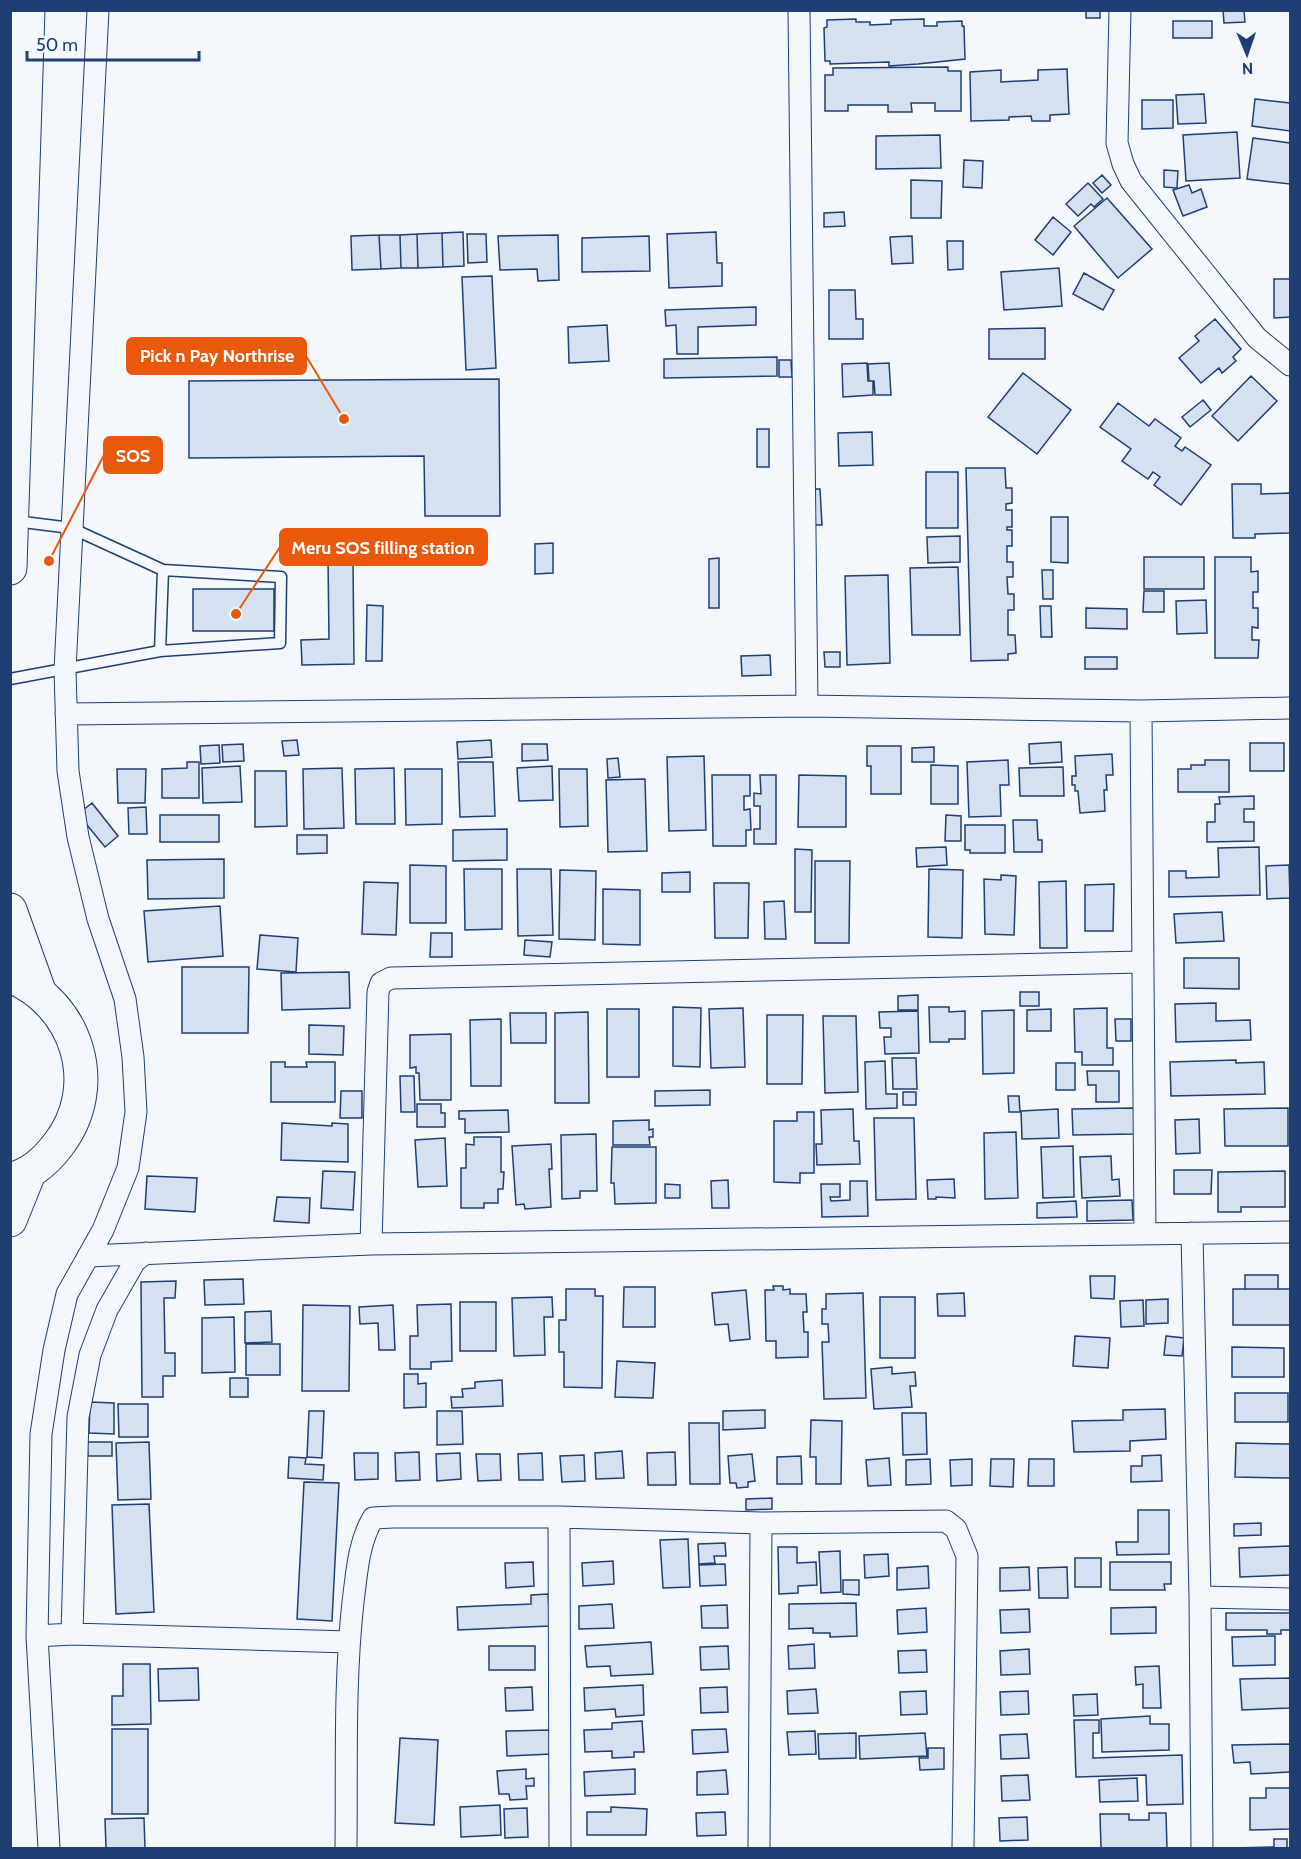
<svg xmlns="http://www.w3.org/2000/svg" width="1301" height="1859" font-family="Cabin,sans-serif">
  <style>
    .building { fill: #d5e0f0; stroke: #1d3f73; stroke-width: 1.5 }
    .lines { fill: none; stroke-linecap: round; stroke-linejoin: round }
    .lane-casing { stroke: #1d3f73; stroke-width: 13 }
    .street-casing { stroke: #1d3f73; stroke-width: 23 }
    .primary-casing { stroke: #1d3f73; stroke-width: 35 }
    .lane { stroke: #f4f7fb; stroke-width: 10 }
    .street { stroke: #f4f7fb; stroke-width: 21 }
    .primary { stroke: #f4f7fb; stroke-width: 33 }
    .leader { fill: none; stroke: #e8590c; stroke-width: 2 }
    .callout-dot { fill: #e8590c; stroke: #f4f7fb; stroke-width: 2 }
    .callout { fill: #e8590c; stroke: #e8590c; stroke-width: 2 }
    .callout-label { font-size: 18px; text-anchor: middle; font-weight: bold; fill: #fff }
  </style>
  <rect width="100%" height="100%" fill="#f4f7fb"/>
  <!-- building -->
  <path class="building" d="M1086 10H1100V18H1086Z
    M1223 10H1244L1245 22 1224 23Z
    M856 19V22H870V25L891 24V20L924 19V26H937V22L962 21V26H964L965 59 918 64 889 66V62L830 64V61H825L824 28 827 27V20Z
    M1173 21H1212V38H1173Z
    M948 67V71H961V111H935V103H911L912 112H888V105H848V111H825V75H833V68Z
    M1067 69 1069 114 1050 115V121H1032L1031 116 1009 117V120L971 121 970 72 1001 70V82L1038 80V70Z
    M1204 94 1206 123 1178 124 1176 95Z
    M1255 99 1290 103V131L1252 126Z
    M1142 100H1173V128L1142 129Z
    M1237 132 1240 178 1186 181 1183 135Z
    M940 135 941 168 876 169V136Z
    M1253 138 1290 143V184L1247 179Z
    M964 160 983 161 982 188 963 187Z
    M1164 170 1178 171 1177 188 1164 187Z
    M1102 175 1111 185 1102 193 1093 183Z
    M911 180 942 181 941 218H911Z
    M1088 183 1103 199 1094 207 1091 204 1078 216 1066 204Z
    M1189 185 1192 193 1201 189 1207 207 1183 216 1173 190Z
    M1107 198 1152 249 1118 278 1074 226Z
    M844 212 845 226 824 227V213Z
    M1053 217 1071 232 1053 255 1035 240Z
    M463 232 464 266 443 267 442 233Z
    M716 232 717 263H722V286L669 288 667 234Z
    M442 233 443 267 418 268 417 234Z
    M417 234 418 268H401L400 235Z
    M467 234H486L487 262 468 263Z
    M379 235 381 269 352 270 351 236Z
    M379 235H400L401 268 381 269Z
    M558 235 559 280 538 281 537 269 500 270 498 236Z
    M649 236 650 271 582 272V238Z
    M912 236 913 263 892 264 890 237Z
    M947 241H963V269L948 270Z
    M1059 268 1062 306 1004 310 1001 272Z
    M1084 273 1114 290 1103 310 1073 294Z
    M492 276 496 368 466 370 462 277Z
    M1274 279H1290V317L1274 318Z
    M829 290H855L856 319H863V339H829Z
    M756 307V325L698 327V354H677L676 325 666 326 665 310Z
    M1215 319 1241 349 1233 357 1236 361 1222 373 1219 368 1201 383 1179 358 1199 341 1195 336Z
    M607 325 609 361 569 363 568 327Z
    M1045 328V359H989V329Z
    M777 357V376L664 378V359Z
    M779 360H791L792 377H779Z
    M867 363 868 381H873V395L843 397 842 364Z
    M889 363 891 395H875L874 381H869L868 364Z
    M1023 373 1071 410 1037 454 988 417Z
    M1251 376 1277 401 1238 441 1212 416Z
    M499 379 500 516H425L424 456 189 458V381Z
    M1203 400 1211 410 1190 427 1182 417Z
    M1118 403 1149 426 1155 419 1181 438 1175 446 1182 451 1185 447 1211 465 1181 505 1154 485 1160 477 1153 472 1148 479 1122 461 1131 449 1100 427Z
    M757 429H769V467H757Z
    M872 432 873 465 839 466 838 433Z
    M966 468H1005L1006 488H1012V503L1006 504V510H1012V527H1007V530H1012V546H1007V562H1013V577H1007L1008 594H1014V610H1008V635H1015L1016 653 1008 654V660L971 661Z
    M926 472H958V528H926Z
    M1232 484H1261V494L1290 493V533L1255 534V538H1233Z
    M810 489H820L822 525H811Z
    M1051 517H1068V563L1051 562Z
    M960 536V562L928 563 927 537Z
    M553 543V573L535 574V544Z
    M1144 557H1204V589H1144Z
    M1215 557H1251V572L1258 571V592H1253V608H1258V628L1252 627V640H1259L1258 658H1215Z
    M719 558V608H709V559Z
    M328 560H353L354 664 302 665 301 640 329 639Z
    M958 567 960 635H912L910 568Z
    M1042 570H1053V599H1043Z
    M888 575 890 663 847 665 845 576Z
    M193 589H274V631H193Z
    M1144 591H1164V612H1143Z
    M1206 600 1207 633 1177 634 1176 601Z
    M367 605 383 606 382 661H366Z
    M1040 606H1051L1052 637H1041Z
    M1086 608 1127 609V629L1086 628Z
    M824 652H840V667H825Z
    M770 655 771 675 742 676 741 656Z
    M1085 657H1117V669H1085Z
    M297 740 299 755 284 756 282 741Z
    M491 740 492 757 458 759 457 742Z
    M1061 742 1062 762 1030 764 1029 744Z
    M1250 743H1284V771H1250Z
    M243 744 244 761 223 762 222 745Z
    M522 744H547L548 760 522 761Z
    M219 745 220 763 201 764 200 746Z
    M867 746H901V794H871V766H867Z
    M934 747V762H912V748Z
    M1112 754 1113 775H1106L1107 790H1104L1105 811 1080 813 1078 791H1075V785H1072V776H1076L1075 756Z
    M704 756 706 830 669 831 667 757Z
    M618 758 620 777 608 778 607 759Z
    M1008 760 1009 785H1000L1001 816 969 817 967 762Z
    M1205 760H1229V792H1178V769H1191V765H1205Z
    M187 762H199V798H162V769L187 768Z
    M458 762H493L495 816 460 817Z
    M931 765 958 766V804H931Z
    M240 766 242 802 203 803 202 768Z
    M552 766 553 800 519 801 517 768Z
    M1063 767 1064 796H1020L1019 768Z
    M342 768 344 828 304 829 303 769Z
    M394 768 395 824H356L355 769Z
    M117 769H146L145 803H118Z
    M405 769H442V824L406 825Z
    M559 769H587L588 826 560 827Z
    M255 771H286L287 826 255 827Z
    M712 775H750V796H744V810L750 809 751 830H746V846H713Z
    M760 775H776V844H754V829H760V806H754V793L761 794Z
    M799 775 846 776V827H798Z
    M645 779 647 851 608 852 606 780Z
    M1254 796V809H1244V822H1254V841L1207 842V822H1215V804H1220L1219 797Z
    M92 803 118 836 105 847 78 814Z
    M146 807 147 834H129L128 808Z
    M160 815H219V842H160Z
    M946 815 961 816V841H945Z
    M1013 820H1037L1038 840H1042V852H1014Z
    M965 825H1005V853H970V850H965Z
    M507 829V860L453 861V830Z
    M297 835H327V853L297 854Z
    M946 847 947 865 917 867 916 848Z
    M1259 847 1260 895 1169 897V871H1186V878L1219 877 1218 848Z
    M795 849 812 850 811 912H795Z
    M224 859V898L148 899 147 860Z
    M815 861H850L849 943H815Z
    M410 865 446 866V923H410Z
    M1289 865 1290 898 1267 899 1266 866Z
    M464 869H502V929L465 930Z
    M517 869H551L553 935 518 936Z
    M929 869 963 870 962 938 928 937Z
    M560 870 596 871 595 940 559 939Z
    M690 872V892H662V873Z
    M1001 875 1016 876 1014 935 985 934 984 879 1001 880Z
    M1066 881 1067 948H1040L1039 882Z
    M364 882 398 883 396 935 362 934Z
    M714 883H749L748 938H715Z
    M1114 884 1113 931H1085V885Z
    M603 889 640 890V945L603 944Z
    M784 901 786 939H765L764 902Z
    M220 906 223 956 148 962 144 911Z
    M1222 912 1224 941 1176 943 1174 914Z
    M431 933H452V957H430Z
    M260 935 298 938 296 972 257 969Z
    M525 940 552 942 550 957 524 955Z
    M1184 958H1239V989L1184 988Z
    M182 967H249L248 1033H182Z
    M349 972 350 1008 282 1010 281 973Z
    M1020 992H1039V1006H1020Z
    M918 995V1010H898V996Z
    M1216 1003V1021L1250 1020 1251 1040 1176 1042 1175 1004Z
    M673 1007 701 1008 700 1067 673 1066Z
    M929 1007H949V1012L965 1011V1039H949V1042H930Z
    M743 1008 745 1067 711 1068 709 1009Z
    M1107 1008V1048H1113V1065H1082V1052H1075L1074 1009Z
    M607 1009H639V1077H607Z
    M1051 1009V1031H1027V1010Z
    M1014 1010V1073L983 1074 982 1011Z
    M918 1011 919 1053 885 1054 884 1037H891V1028H880L879 1012Z
    M588 1012 589 1103H555V1013Z
    M510 1013H546V1043H511Z
    M767 1015H803L802 1084H767Z
    M823 1016H856L858 1092 825 1093Z
    M501 1019V1086H471L470 1020Z
    M1115 1019H1131V1041H1116Z
    M309 1025 344 1026 343 1055 309 1054Z
    M451 1034V1100H420L419 1073H416V1067L410 1068V1035Z
    M892 1058H916L917 1089H893Z
    M1236 1060V1063L1264 1062 1265 1094 1171 1096 1170 1062Z
    M885 1061 886 1094H897V1108L866 1109 865 1062Z
    M271 1062H285V1067H307L306 1062H335V1102H271Z
    M1056 1063H1075V1090H1056Z
    M1087 1071H1119V1102H1096V1085H1088Z
    M400 1076H414L415 1112H401Z
    M710 1090V1105L655 1106V1091Z
    M341 1091H362V1118H340Z
    M903 1092H916V1105H903Z
    M1008 1096H1019L1020 1112H1009Z
    M417 1104H441V1113H445V1127H417Z
    M1134 1108 1135 1134 1073 1135 1072 1109Z
    M1288 1108V1146H1225L1224 1109Z
    M853 1109 854 1141H859L860 1164 817 1165 816 1144H822L821 1110Z
    M1058 1109 1059 1138 1022 1139 1021 1111Z
    M508 1110 509 1132 465 1133V1119H459V1111Z
    M797 1112H814V1173H800V1183L774 1182V1121H797Z
    M874 1118H914L916 1199 876 1200Z
    M1199 1119 1200 1153 1176 1154 1175 1120Z
    M649 1120V1130L653 1129V1137H649L650 1145H613V1121Z
    M282 1123 332 1126V1123L348 1124V1162L281 1160Z
    M1016 1132 1018 1198 985 1199 984 1133Z
    M596 1134 597 1191H580V1198L562 1199 561 1135Z
    M474 1137H501V1172H504L503 1189H498V1203H484V1208H461V1168H466V1144L474 1145Z
    M445 1138 447 1186 418 1187 415 1140Z
    M551 1144 552 1169H549L551 1207 525 1209 524 1204 516 1205 512 1146Z
    M1073 1146 1074 1197 1043 1198 1041 1147Z
    M612 1147H656V1203L615 1204 614 1183H611Z
    M1111 1156 1112 1180 1119 1179 1120 1196 1082 1198 1080 1157Z
    M1174 1170H1212L1211 1194H1174Z
    M323 1171 355 1172 353 1210 321 1208Z
    M1285 1171V1207H1241V1212H1218V1172Z
    M147 1176 197 1178 195 1212 145 1209Z
    M954 1179 955 1198 936 1197V1199H928L927 1180Z
    M728 1180 729 1208H712L711 1181Z
    M850 1181H867L868 1216 822 1217 821 1184H840V1197H830L831 1201 850 1200Z
    M665 1184 680 1185V1198H665Z
    M277 1197 310 1198 309 1223 274 1221Z
    M1132 1200 1133 1220 1087 1221V1201Z
    M1076 1201 1077 1217 1037 1218V1203Z
    M1245 1275H1278V1289H1245Z
    M1090 1276H1115L1114 1299 1091 1298Z
    M243 1279 244 1304 205 1305 204 1280Z
    M176 1281 175 1298H164L165 1353H175V1376H163V1397H142L141 1282Z
    M773 1286H783V1290L790 1289V1294H806L807 1312H803L804 1332H808V1357L776 1358V1341H766L765 1290H774Z
    M624 1287H655V1327H623Z
    M566 1289H595V1296H603L602 1388 564 1387V1352H559V1320H566Z
    M1233 1289H1290V1325H1233Z
    M746 1290 750 1339 730 1341 728 1324 715 1325 712 1293Z
    M863 1293 866 1398 824 1399 822 1342H829L828 1324H822V1309H826V1294Z
    M964 1293 965 1316H938L937 1294Z
    M552 1297 553 1317H544L545 1355 514 1356 512 1298Z
    M880 1297H915V1358H880Z
    M1168 1299V1323L1146 1324V1300Z
    M1143 1300 1144 1326 1121 1327 1120 1301Z
    M460 1302H496V1351H460Z
    M451 1304 452 1361 431 1362V1369H410V1336H418L417 1305Z
    M303 1305 350 1306 349 1391H302Z
    M393 1305 395 1350H379L378 1323 360 1324 359 1307Z
    M271 1311 272 1342 245 1343V1312Z
    M234 1317 235 1372 202 1373V1318Z
    M1075 1336 1110 1338 1108 1368 1073 1366Z
    M1166 1336 1184 1338 1182 1356 1164 1355Z
    M246 1344H280V1375H246Z
    M1232 1347 1284 1348V1377H1232Z
    M617 1361 655 1363 653 1398 615 1397Z
    M892 1367V1374L915 1372 916 1386H910L912 1407 874 1409 871 1369Z
    M404 1374H418V1384L426 1383V1407L404 1408Z
    M230 1378H248V1397H230Z
    M502 1380 503 1406 452 1408 451 1397H463L462 1389 475 1388V1382Z
    M1235 1393H1288V1422H1235Z
    M90 1402 114 1403V1434L89 1433Z
    M118 1404H148V1437H119Z
    M1165 1409 1166 1439 1130 1441V1451L1074 1452 1072 1421 1123 1420V1410Z
    M765 1410V1428L723 1430V1411Z
    M309 1411H324L322 1458 307 1457Z
    M437 1411H462L463 1444 437 1445Z
    M902 1413H926L927 1454 903 1455Z
    M811 1420 842 1421 841 1484H816V1457H810Z
    M689 1423H719L720 1484H690Z
    M87 1442H112V1456H88Z
    M149 1442 151 1499 118 1500 116 1443Z
    M1236 1443 1290 1444V1478L1235 1477Z
    M622 1451 624 1478 596 1479 595 1453Z
    M419 1452 420 1480 396 1481 395 1453Z
    M675 1452 676 1485H648L647 1453Z
    M354 1453H378V1479L355 1480Z
    M460 1453 461 1479 437 1481 436 1454Z
    M542 1453 543 1480H519L518 1454Z
    M476 1454H500L501 1480 478 1481Z
    M752 1454 755 1481 748 1482V1487L737 1488 736 1483H730L728 1456Z
    M584 1455 585 1481 562 1482 560 1456Z
    M1161 1455 1162 1481 1131 1482V1466H1142V1456Z
    M801 1456 802 1484H777V1457Z
    M289 1457 306 1458 305 1464 324 1465 323 1480 288 1478Z
    M889 1458 891 1485 868 1486 866 1460Z
    M930 1459 931 1484 906 1485V1460Z
    M972 1459V1485L951 1486 950 1460Z
    M991 1459H1014L1013 1487 990 1486Z
    M1029 1459H1054V1486H1028Z
    M304 1482 339 1483 332 1621 297 1619Z
    M772 1498V1509L746 1510V1499Z
    M149 1504 154 1612 116 1614 112 1505Z
    M1138 1510H1169V1554L1117 1555 1116 1542H1138Z
    M1261 1523V1535L1234 1536V1524Z
    M688 1539 690 1587 663 1588 660 1540Z
    M725 1543 726 1556H714L715 1563 699 1564 698 1544Z
    M1290 1546V1575L1240 1577 1239 1548Z
    M778 1547H797V1563L816 1562 817 1585 798 1586V1593L779 1594Z
    M840 1551 841 1592 821 1593 819 1552Z
    M888 1554 889 1576 865 1578 864 1555Z
    M1075 1558H1101V1587H1075Z
    M613 1561 614 1584 583 1586 582 1563Z
    M533 1562 534 1586 506 1588 505 1563Z
    M1110 1562H1171V1584H1164L1165 1590H1110Z
    M725 1564 726 1585 700 1586 699 1565Z
    M928 1566 929 1588 897 1590V1568Z
    M1029 1567 1030 1590 1000 1591V1568Z
    M1067 1567 1068 1598H1039L1038 1568Z
    M843 1580H859V1595L843 1594Z
    M548 1594 550 1626 458 1630 457 1607 531 1604V1595Z
    M856 1603 857 1636 830 1637V1633H813V1628L789 1629V1604Z
    M612 1604 614 1628 579 1629V1606Z
    M727 1605 728 1628H702L701 1606Z
    M1156 1607V1633L1111 1634V1608Z
    M926 1608 927 1632 898 1634 897 1610Z
    M1029 1609 1030 1632 1001 1633 1000 1610Z
    M1226 1613H1290V1630H1281V1634H1267V1630H1226Z
    M1275 1636V1665L1233 1666 1232 1637Z
    M651 1642 653 1674 611 1676 610 1666 587 1667 585 1646Z
    M814 1644 815 1668 789 1669 788 1646Z
    M489 1646H535V1670H489Z
    M728 1646 729 1669 701 1670 700 1647Z
    M1029 1649 1030 1674 1001 1675 1000 1651Z
    M926 1650 927 1672 899 1673 898 1651Z
    M123 1664H150L151 1724 112 1725V1696H123Z
    M1159 1666 1161 1708H1143V1684L1136 1685 1135 1667Z
    M198 1668 199 1700 159 1701 158 1669Z
    M1290 1678V1708L1242 1710 1240 1679Z
    M643 1685 644 1715 616 1717 615 1709 585 1711 584 1688Z
    M532 1687 533 1710 506 1711 505 1688Z
    M727 1687 728 1712 701 1713 700 1688Z
    M816 1689 818 1713 788 1714 787 1691Z
    M926 1691 927 1714 901 1715 900 1692Z
    M1028 1691 1029 1714 1001 1715 1000 1692Z
    M1097 1694 1098 1715 1074 1716 1073 1695Z
    M1150 1716V1724H1169V1750L1102 1752 1101 1719Z
    M1074 1720H1099V1733H1093V1758L1182 1755 1183 1804 1147 1805 1146 1775 1076 1777Z
    M642 1721 644 1752H634V1757L612 1758V1751L585 1752 584 1730 612 1729V1723Z
    M112 1729H148V1814H112Z
    M726 1729 728 1752 693 1754 692 1730Z
    M550 1730 551 1754 507 1756 506 1731Z
    M815 1731 816 1754 789 1755 787 1732Z
    M856 1733V1758L819 1759 818 1734Z
    M925 1733 927 1756 860 1759 859 1736Z
    M1027 1734 1029 1758 1001 1759 1000 1735Z
    M400 1738 438 1740 434 1825 395 1823Z
    M1290 1744V1772L1251 1774 1250 1762 1234 1763 1232 1745Z
    M928 1748H944V1769L920 1770 919 1758H928Z
    M526 1769V1779L534 1778V1786H526L527 1799 510 1800 509 1794H499L497 1771Z
    M635 1769V1794L585 1796 584 1772Z
    M726 1770 728 1794 697 1795V1772Z
    M1028 1775 1030 1800 1002 1801 1001 1776Z
    M1137 1778 1138 1801 1100 1802 1099 1780Z
    M1266 1788H1290V1829L1250 1830V1798H1266Z
    M500 1805 501 1835 461 1837 460 1807Z
    M611 1807 647 1809 646 1835H587V1812H611Z
    M527 1808 528 1837 505 1838 504 1809Z
    M725 1812 726 1835 697 1836 696 1813Z
    M1149 1813H1166L1167 1848H1101L1100 1814H1129V1820H1149Z
    M1027 1817 1028 1840 1000 1841 999 1818Z
    M144 1818 145 1848H106L105 1819Z
    M1274 1839H1287V1848H1235L1274 1847Z"/>
  <g class="lines">
    <defs>
      <path id="lane" d="M160 651 163 570
        M10 679 160 651 280 643 281 577 163 570 71 528 15 521"/>
      <path id="street" d="M799 10 807 706
        M1120 10 1117 143 1123 164 1131 181 1257 338 1290 365
        M1141 711 1145 1233
        M66 714 807 706 1141 711 1290 708
        M1192 1233 1200 1597 1202 1848
        M371 1244 378 992 381 983 391 978 1142 962
        M88 1256 371 1244 1290 1232
        M559 1517 560 1848
        M1200 1597 1290 1599
        M72 1634 78 1417 90 1355 107 1310 135 1261 146 1253
        M37 1636 72 1634 349 1642
        M49 1848 37 1636 41 1434 54 1350 67 1294 103 1230 128 1168 136 1112 133 1057 125 999 98 919 78 837 68 771 65 670 98 10
        M346 1848C347 1766 344 1683 353 1602 357 1572 358 1544 373 1518L393 1517H559L761 1523 946 1521 956 1529 967 1556 963 1848
        M759 1848 761 1523"/>
      <path id="primary" d="M10 568 28 10
        M10 910 39 991
        M10 976C77 1003 104 1086 58 1145 45 1162 31 1174 10 1180
        M10 1220 29 1173"/>
    </defs>
    <!-- lane casing -->
    <use href="#lane" class="lane-casing"/>
    <!-- street casing -->
    <use href="#street" class="street-casing"/>
    <!-- primary casing -->
    <use href="#primary" class="primary-casing"/>
    <!-- lane -->
    <use href="#lane" class="lane"/>
    <!-- street -->
    <use href="#street" class="street"/>
    <!-- primary -->
    <use href="#primary" class="primary"/>
  </g>
  <!-- callouts -->
  <path class="leader" d="M344 419L306 356M49 561L104 455M236 614L280 547"/>
  <g class="callout-dot">
    <circle cx="344" cy="419" r="6"/>
    <circle cx="49" cy="561" r="6"/>
    <circle cx="236" cy="614" r="6"/>
  </g>
  <g class="callout">
    <rect x="127" y="338" width="179" height="36" rx="6"/>
    <rect x="104" y="437" width="58" height="36" rx="6"/>
    <rect x="280" y="529" width="207" height="36" rx="6"/>
  </g>
  <g class="callout-label">
    <text x="217" y="362">Pick n Pay Northrise</text>
    <text x="133" y="462">SOS</text>
    <text x="383" y="554">Meru SOS filling station</text>
  </g>
  <!-- border -->
  <rect width="1301" height="1859" fill="none" stroke="#1d3f73" stroke-width="24"/>
  <!-- north arrow -->
  <g transform="translate(1247 54) rotate(178)" stroke="#f4f7fb" stroke-width="4.5" paint-order="stroke">
  <path d="M0-4.5L10 22L0 15L-10 22Z" fill="#1d3f73"/>
  <text y="-9" font-size="16" font-weight="bold" text-anchor="middle" fill="#1d3f73">N</text>
  </g>
  <!-- scale -->
  <path d="M27 51v9h172v-9" fill="none" stroke="#1d3f73" stroke-width="3"/>
  <text x="36" y="51" font-size="18" fill="#1d3f73" stroke="#f4f7fb" stroke-width="4.5" paint-order="stroke">50 m</text>
</svg>
